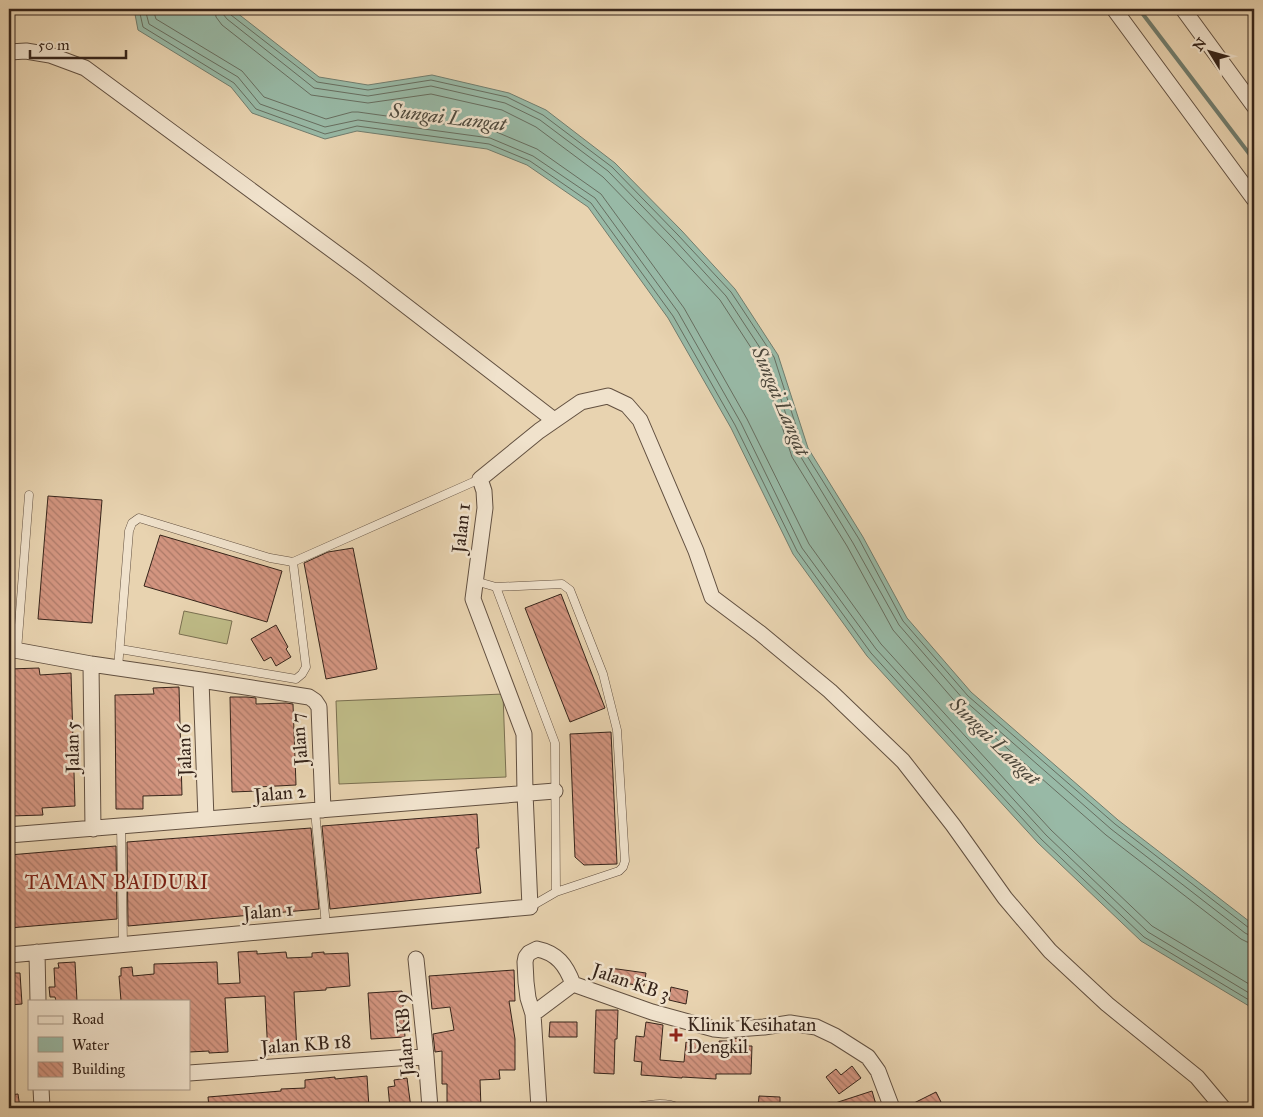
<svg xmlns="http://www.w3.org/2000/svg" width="1263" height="1117" font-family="'IM FELL Great Primer',serif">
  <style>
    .pitch { fill: #beba86; stroke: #7a6f50 }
    .water { fill: #98b9a6; stroke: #717d6e }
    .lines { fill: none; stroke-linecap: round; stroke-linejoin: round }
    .shore { stroke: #676e60; stroke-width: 1 }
    .stream { stroke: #717d6e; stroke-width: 4 }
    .building { fill: url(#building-back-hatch); stroke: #36241a }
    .lane-casing { stroke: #625040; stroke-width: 9 }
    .street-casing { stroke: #625040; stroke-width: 17 }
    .lane { stroke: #f0e2cc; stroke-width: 8 }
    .street { stroke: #f0e2cc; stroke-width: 15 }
    .poi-dot { fill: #8f2418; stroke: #f0e2cc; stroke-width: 2 }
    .labels { text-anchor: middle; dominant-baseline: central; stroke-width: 5; stroke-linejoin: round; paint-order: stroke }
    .street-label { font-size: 19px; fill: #36241a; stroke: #f0e2cc }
    .poi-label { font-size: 19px; fill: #36241a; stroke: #f0e2cc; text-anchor: start }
    .water-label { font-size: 20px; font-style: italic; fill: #4e493d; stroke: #f0e2cc }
    .neighbourhood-label { font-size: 20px; letter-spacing: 1px; fill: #7a1f14; stroke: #f0e2cc }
  </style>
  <defs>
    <pattern id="building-back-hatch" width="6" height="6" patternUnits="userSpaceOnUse" patternTransform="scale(1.25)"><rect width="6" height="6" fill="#d39580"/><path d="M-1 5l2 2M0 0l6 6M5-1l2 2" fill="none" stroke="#ac7968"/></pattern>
  </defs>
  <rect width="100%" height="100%" fill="#e8d3b0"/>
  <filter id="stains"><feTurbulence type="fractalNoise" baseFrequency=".004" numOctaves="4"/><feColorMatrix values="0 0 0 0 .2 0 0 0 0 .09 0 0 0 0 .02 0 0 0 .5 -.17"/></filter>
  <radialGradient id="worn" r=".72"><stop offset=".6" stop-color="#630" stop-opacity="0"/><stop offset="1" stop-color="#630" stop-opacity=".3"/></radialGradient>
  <!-- pitch -->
  <path class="pitch" d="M184 611 232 621 227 644 179 634Z
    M503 694 506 777 339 784 336 701Z"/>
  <!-- water -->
  <path class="water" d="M134 9H232L319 77 368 85 432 75 509 93 546 110 615 163 682 231 735 289 778 355 808 448 863 537 907 618 971 692 1118 820 1254 925V1009L1141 941 1038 843 867 656 793 554 731 428 668 318 588 207 527 165 487 149 357 131 325 139 252 113 231 87 138 30Z"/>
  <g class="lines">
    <!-- shore -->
    <path class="shore" d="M139 9 143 27 234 83 256 109 325 134 357 126 489 144 530 161 591 203 673 316 735 425 797 551 871 653 1041 839 1144 937 1254 1003
      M145 9 149 24 238 77 260 104 325 127 358 120 490 138 533 156 595 198 678 312 741 423 802 548 876 649 1046 835 1148 932 1254 996
      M153 9 156 19 242 71 264 97 326 119 352 112H358L494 131 537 149 601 194 684 308 747 419 809 544 881 644 1051 830 1152 926 1254 987
      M215 9 216 17 222 25 311 95 368 103 431 94 502 110 536 127 603 177 668 244 720 300 761 363 792 457 847 546 893 630 959 706 1106 835 1241 939 1247 942 1254 943
      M223 9V14L227 19 314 88 368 96 431 86 505 103 540 120 608 171 674 239 726 296 768 360 799 454 853 543 899 625 964 700 1111 829 1245 933 1249 935H1254
      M229 9 231 15 317 82 368 90 431 80 507 97 543 115 612 167 678 235 731 292 774 357 804 451 859 539 903 621 968 696 1115 824 1249 928 1254 929"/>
    <!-- stream -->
    <path class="stream" d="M1139 9 1254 160"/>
  </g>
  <!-- building -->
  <path class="building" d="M48 496 102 500 92 623 38 619Z
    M160 535 282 571 267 622 144 586Z
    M353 548 377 669 326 679 304 563 328 552Z
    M561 594 605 708 570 722 525 608Z
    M276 625 288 647 286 649 291 657 276 666 271 657 264 661 251 639Z
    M39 668 40 675 71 673 75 806 42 808 43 815 10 816 9 669Z
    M179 687 182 795 143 796V809H116L115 695 154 694 153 688Z
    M230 697H247L256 698V704L286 703 293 704 296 785 258 787V791L232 792Z
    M611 732 617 864 584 865 575 857 570 734Z
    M477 814 479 848H476L481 893 330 909 322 826Z
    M311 828 319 909 128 926 127 842Z
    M116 846 117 919 9 928V855Z
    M257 951V954L286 952 287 958 312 957V953L324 952V954L348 953 350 986 326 988V990L294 992 297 1053 268 1055 265 996 225 998 228 1052 209 1053V1051L189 1052V1001H121L119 976H121V968L132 967 133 976 154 974V964L217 962 218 984 240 983 238 952Z
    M75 962 77 1001H56L55 997H50L49 987H55L54 968H59L58 963Z
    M610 968 646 973 644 986 608 981Z
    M514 970 515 1001H509L515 1039V1070H499L500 1079 480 1080 481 1108H447V1084H442V1051L435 1052 433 1034 454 1030 450 1007 432 1009 429 976Z
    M9 973H20L22 1004 9 1005Z
    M671 987 688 991 686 1004 669 1000Z
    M402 991 405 1037 371 1039 368 993Z
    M596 1010H618L617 1039H615L614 1074 594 1073Z
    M550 1022H577V1037H549Z
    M646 1022 663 1025 660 1060 684 1062 686 1042 719 1044V1041H730V1039L743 1038V1041H746V1046H752L751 1074H716V1079L682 1077V1078L641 1075 642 1062 634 1061 636 1036 644 1037Z
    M852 1066 861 1078 839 1094 826 1077 836 1069 841 1075Z
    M367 1076 369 1108H209L208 1097 281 1091V1089L305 1088V1080L335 1077V1079Z
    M407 1078 411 1108H390L388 1087 395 1086 394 1080Z
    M872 1091 877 1108H827L826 1106Z
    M936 1092 944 1108H904Z
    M18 1094 20 1108H9V1095Z
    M759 1096 780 1097V1108H758Z"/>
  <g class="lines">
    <defs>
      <path id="lane" d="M475 581 496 587 555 743 556 892 530 907
        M496 587 562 584 570 590 603 674 617 730 625 861 623 867 619 871 556 892
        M120 649 296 679 302 674 306 667 293 562
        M17 651 29 495
        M118 668 129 531 132 523 139 518 270 558 293 562 480 479
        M315 811 326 926
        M121 826 123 944
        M631 1108C646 1105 665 1101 679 1108"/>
      <path id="street" d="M1114 9 1254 199
        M1183 9 1254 106
        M9 52 26 51 50 55 85 68 362 272 554 420
        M9 649 91 664 201 680 309 697 315 701 319 707 323 810
        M91 664 93 829
        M201 680 206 819
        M9 835 555 791
        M37 952 38 1001
        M9 955 530 907 525 793 524 734 473 599 485 508 484 491 480 479 539 431 581 402 608 396 627 405 640 420 696 551 712 597 760 633 830 691 903 761 953 825 1005 898 1050 951 1107 1004 1197 1077 1223 1108
        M416 959 426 1056 430 1108
        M533 1014 573 984 652 1012 714 1029 724 1030 764 1027 790 1023 816 1027 835 1036 868 1057 878 1071 892 1108
        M189 1073 426 1056
        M41 1088 42 1108
        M539 1108 533 1014 528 998 526 982 525 962 526 957 529 953 537 949C557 953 566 965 573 984"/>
    </defs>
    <!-- lane casing -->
    <use href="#lane" class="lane-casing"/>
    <!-- street casing -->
    <use href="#street" class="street-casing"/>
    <!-- lane -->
    <use href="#lane" class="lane"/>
    <!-- street -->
    <use href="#street" class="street"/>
  </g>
  <!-- markers -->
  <path class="poi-dot" d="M673.5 1027.5h5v5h5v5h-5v5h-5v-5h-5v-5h5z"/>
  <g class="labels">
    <!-- street labels -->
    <g class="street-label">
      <text transform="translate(461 528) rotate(-84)">Jalan 1</text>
      <text transform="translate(299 739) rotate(-95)">Jalan 7</text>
      <text transform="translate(72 747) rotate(-91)">Jalan 5</text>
      <text transform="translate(184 750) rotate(-92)">Jalan 6</text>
      <text transform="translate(280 793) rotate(-5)">Jalan 2</text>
      <text transform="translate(268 911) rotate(-5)">Jalan 1</text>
      <text transform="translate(631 982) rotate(19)">Jalan KB 3</text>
      <text transform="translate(404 1035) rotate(-95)">Jalan KB 9</text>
      <text transform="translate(306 1044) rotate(-4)">Jalan KB 18</text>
    </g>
    <!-- poi labels -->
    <g class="poi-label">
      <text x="687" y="1024">Klinik Kesihatan<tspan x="687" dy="22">Dengkil</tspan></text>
    </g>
    <!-- water labels -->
    <g class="water-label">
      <text transform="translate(448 117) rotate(7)">Sungai Langat</text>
      <text transform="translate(781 401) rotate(67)">Sungai Langat</text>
      <text transform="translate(995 741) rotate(44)">Sungai Langat</text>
    </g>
    <!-- neighbourhood labels -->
    <g class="neighbourhood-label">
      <text x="117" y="882">TAMAN BAIDURI</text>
    </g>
  </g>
  <!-- margin -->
  <rect width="1263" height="1117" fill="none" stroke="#e8d3b0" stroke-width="30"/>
  <rect x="10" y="10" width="1243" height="1097" fill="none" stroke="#36241a" stroke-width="2.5"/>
  <rect x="15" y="15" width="1233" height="1087" fill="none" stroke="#36241a"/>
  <!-- legend -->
  <rect x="28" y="1000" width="162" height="90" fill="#f0e2cc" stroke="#a69685"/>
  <rect x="38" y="1016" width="25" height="8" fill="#f0e2cc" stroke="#a69685"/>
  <text x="72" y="1024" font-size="15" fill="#36241a">Road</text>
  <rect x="38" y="1037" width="25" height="15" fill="#98b9a6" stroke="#a69685"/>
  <text x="72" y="1050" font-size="15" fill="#36241a">Water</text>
  <rect x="38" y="1062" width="25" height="15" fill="url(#building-back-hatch)" stroke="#a69685"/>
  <text x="72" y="1074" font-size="15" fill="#36241a">Building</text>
  <!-- north arrow -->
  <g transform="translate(1210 52) rotate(307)" stroke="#f0e2cc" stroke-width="4" paint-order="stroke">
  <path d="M0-4L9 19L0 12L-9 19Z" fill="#36241a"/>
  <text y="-8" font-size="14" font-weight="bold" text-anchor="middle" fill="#36241a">N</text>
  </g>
  <!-- scale -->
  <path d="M30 50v8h96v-8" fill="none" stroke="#36241a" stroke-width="2.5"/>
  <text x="38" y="50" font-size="15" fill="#36241a" stroke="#f0e2cc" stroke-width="4" paint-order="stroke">50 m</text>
  <rect width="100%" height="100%" filter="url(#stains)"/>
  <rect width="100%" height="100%" fill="url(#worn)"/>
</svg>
